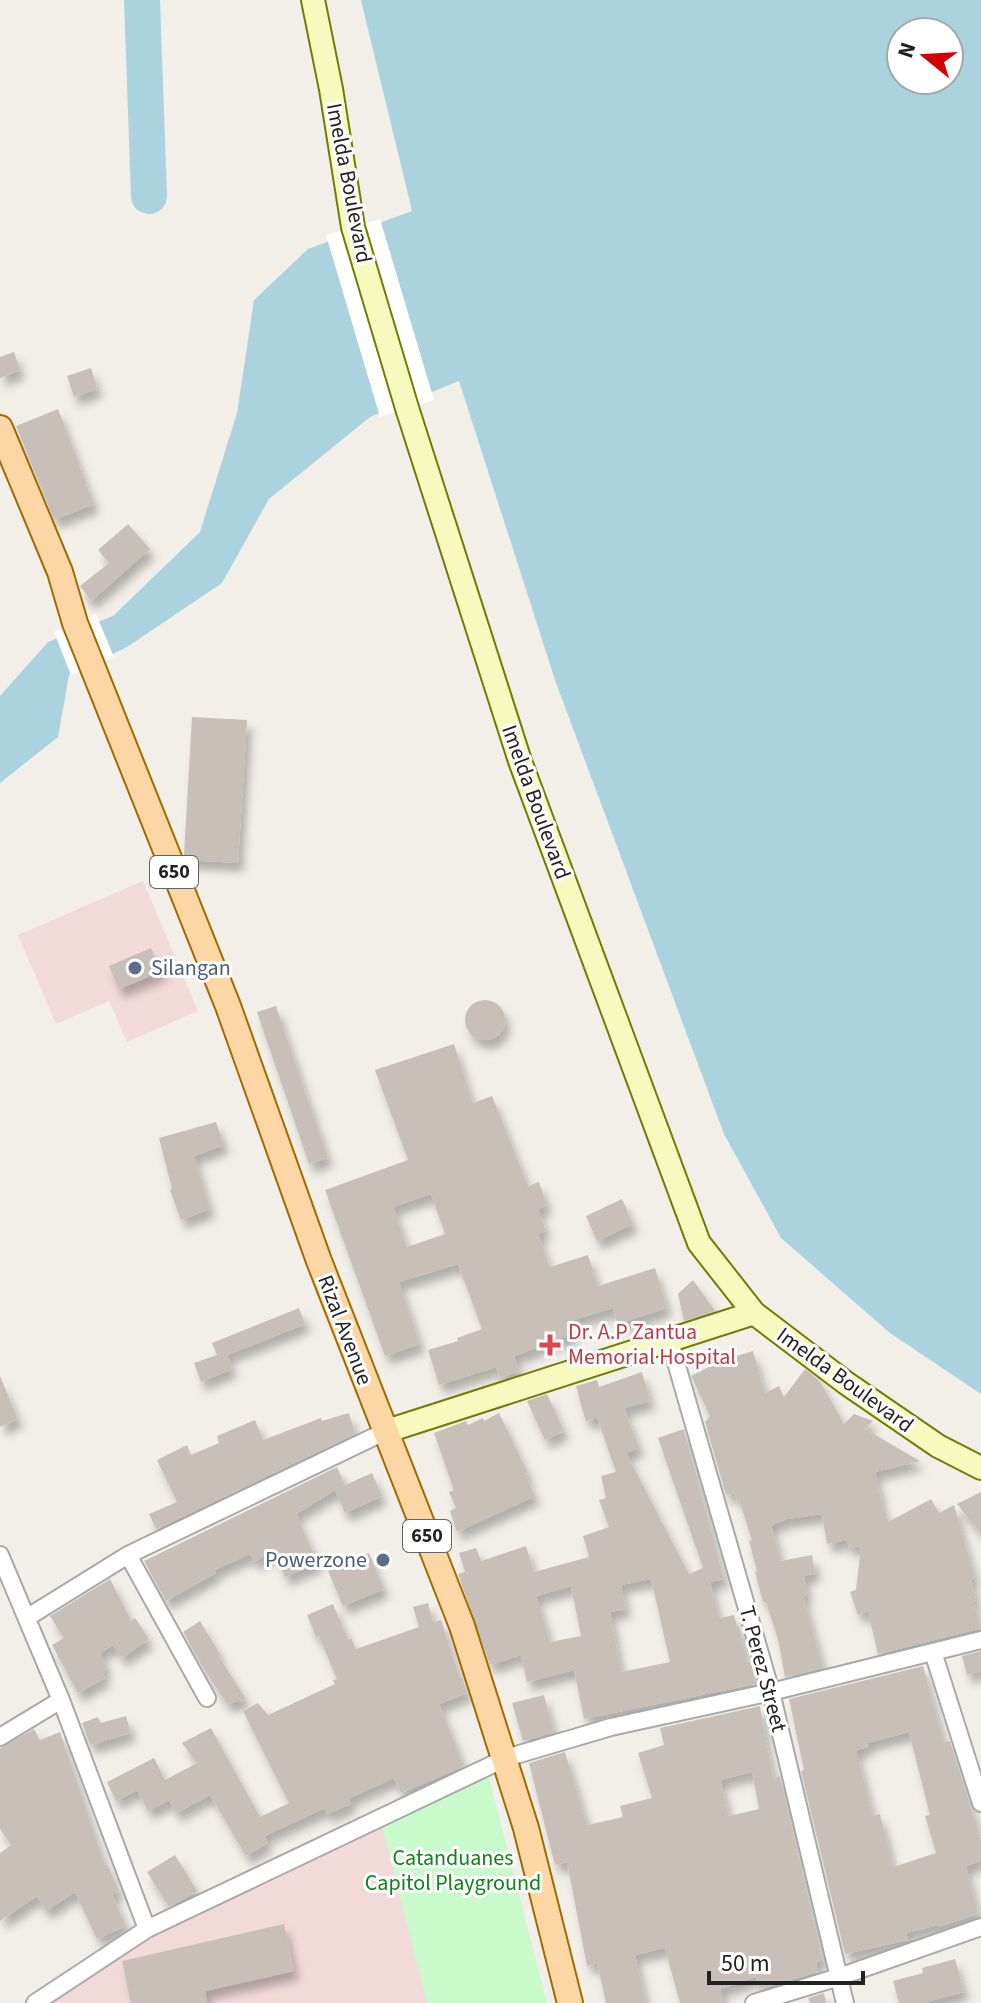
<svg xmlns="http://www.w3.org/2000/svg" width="981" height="2003" font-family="'Source Sans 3',sans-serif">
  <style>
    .commercial { fill: #f2dad9 }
    .park { fill: #c8facc }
    .water { fill: #aad3df; fill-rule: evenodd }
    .pier { fill: #fff }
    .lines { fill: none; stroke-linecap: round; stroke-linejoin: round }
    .river { stroke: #aad3df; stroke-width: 36 }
    .building { fill: #c7bfb8; fill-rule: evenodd; filter: url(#shadow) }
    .street-casing { stroke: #a9a9a9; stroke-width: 20 }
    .secondary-casing { stroke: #707d05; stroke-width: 26 }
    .primary-casing { stroke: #a06b00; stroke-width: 28 }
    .street { stroke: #fff; stroke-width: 16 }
    .secondary { stroke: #f7fabf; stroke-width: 22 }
    .primary { stroke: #fcd6a4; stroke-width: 24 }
    .service-dot { fill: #5c6f8a; stroke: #fff; stroke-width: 3 }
    .health-dot { fill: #e0444e; stroke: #fff; stroke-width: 3 }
    .labels { text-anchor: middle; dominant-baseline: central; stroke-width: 6; stroke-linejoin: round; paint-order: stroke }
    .shield { fill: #fff; stroke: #646464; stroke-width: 2 }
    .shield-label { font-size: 20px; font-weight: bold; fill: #222 }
    .street-label { font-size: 22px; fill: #222; stroke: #fff }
    .service-label { font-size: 22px; fill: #4e5e75; stroke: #fff; text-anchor: start }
    .health-label { font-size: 22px; fill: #be3a42; stroke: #fff; text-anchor: start }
    .park-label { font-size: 22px; fill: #0c8416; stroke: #fff }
  </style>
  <defs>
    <filter id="shadow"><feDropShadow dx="5" dy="9" stdDeviation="4" flood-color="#0004"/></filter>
  </defs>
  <rect width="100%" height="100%" fill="#f2efe9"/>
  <!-- commercial -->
  <path class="commercial" d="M143 881 198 1011 127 1042 109 1001 56 1024 18 935Z
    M381 1823 547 2003H49L148 1938Z"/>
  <!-- park -->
  <path class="park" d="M488 1774 547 2003H427L381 1823Z"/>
  <!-- water -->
  <path class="water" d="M361 0H981V1394L890 1333 781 1238 724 1134 555 680 459 381 370 417 269 499 222 583 127 647 69 675 58 737 0 783V696L48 642 113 616 200 532 237 413 254 300 308 249 412 211ZM901 32H949V80H901Z"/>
  <!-- pier -->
  <path class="pier" d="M380 219 434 400 380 417 326 235Z
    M96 614 114 657 71 675 54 632Z"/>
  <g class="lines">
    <!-- river -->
    <path class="river" d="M142 0 149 196"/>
  </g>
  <!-- building -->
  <path class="building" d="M14 352 20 370 0 378V357Z
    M91 368 97 389 74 397 67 376Z
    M58 409 94 504 54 520 16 426Z
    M128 524 150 549 91 601 80 586 109 563 98 550Z
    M192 717 247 720 238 863 186 860 184 854Z
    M151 948 162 971 119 989 109 966Z
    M465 1020a20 20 0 1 1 40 0a20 20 0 1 1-40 0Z
    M276 1006 328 1158 309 1164 257 1012Z
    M454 1044 473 1103 492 1096 528 1186 539 1182 547 1205 538 1209 546 1231 538 1234 550 1267 588 1255 598 1286 655 1268 667 1308 617 1324 613 1308 570 1321 574 1334 514 1356 519 1371 500 1378 496 1367 439 1385 428 1350 458 1341 457 1338 482 1329 458 1264 399 1282 420 1344 385 1356 325 1190 408 1160 375 1070ZM431 1194 445 1234 407 1247 393 1207Z
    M216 1122 224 1145 194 1156 210 1209 181 1220 170 1190 172 1189 159 1138Z
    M622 1199 633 1224 597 1241 586 1216Z
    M693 1280 715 1311 684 1321 678 1294Z
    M299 1308 305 1324 227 1355 232 1369 201 1382 194 1363 217 1355 212 1343Z
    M753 1351 765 1393 779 1386 784 1397 805 1369 820 1381 844 1424 854 1414 873 1421 865 1429 920 1461 875 1472 884 1512 886 1511 888 1522 931 1499 939 1513 954 1505 975 1578 971 1579 976 1600 973 1601 981 1628 878 1654 868 1611 858 1615 850 1592 856 1590 861 1546 849 1548 847 1540 827 1544 822 1514 787 1519 771 1525 781 1561 812 1555 815 1573 804 1576 807 1595 803 1596 823 1668 785 1677 778 1639 766 1602H763L755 1572 757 1571 749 1541 752 1540 739 1500 737 1501 735 1493 726 1495 705 1422 710 1416 691 1376 720 1361Z
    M642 1372 650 1401 624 1408 639 1448 626 1453 689 1574 703 1568 658 1438 684 1429 724 1579 710 1582 719 1618 734 1615 737 1627H739L747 1663 751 1662 755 1684 584 1719 574 1670 527 1682 521 1655 490 1665 458 1574 465 1572 459 1553 476 1548 481 1561 526 1546 534 1572 589 1557 583 1536 609 1527 599 1500 606 1498 601 1476 616 1472 597 1417 586 1422 576 1386 597 1380 599 1387ZM651 1579 670 1662 621 1672 610 1612 626 1609 621 1585ZM571 1586 581 1636 550 1642 536 1596Z
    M0 1376 18 1419 0 1427Z
    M547 1394 564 1431 545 1440 527 1401Z
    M349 1413 355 1434 156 1529 149 1514 177 1502 157 1460 187 1445 191 1455 219 1443 217 1436 255 1420 263 1440 321 1418 322 1421Z
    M499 1413 528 1473 525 1474 535 1496 457 1532 450 1511 456 1508 449 1492 454 1490 434 1433 466 1421 468 1425 483 1418 484 1421Z
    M337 1467 345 1485 372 1473 382 1496 345 1513 335 1490 296 1514 318 1563 285 1577 274 1551 254 1562 250 1554 214 1570 216 1573 166 1601 144 1561Z
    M981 1492V1534L957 1504Z
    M369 1553 384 1589 343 1606 328 1571Z
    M110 1579 131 1621 135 1618 149 1639 122 1658 113 1645 100 1653 107 1668 102 1671 105 1678 78 1693 52 1645 64 1638 50 1616Z
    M428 1603 433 1622 441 1620 460 1678 462 1677 467 1693 439 1704 464 1766 401 1793 394 1778 349 1798 351 1804 327 1814 325 1808 264 1836 268 1843 246 1856 210 1795 176 1813 169 1800 148 1811 137 1790 116 1801 107 1782 154 1758 165 1780 197 1763 182 1743 211 1728 260 1817 289 1803 243 1711 258 1703 268 1715 335 1684 333 1680 337 1679 319 1636 316 1637 307 1615 333 1604 348 1640 351 1638 356 1649 419 1627 413 1607Z
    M200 1621 220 1654 218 1655 246 1699 227 1704 202 1666 183 1632Z
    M981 1651V1671L967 1675 962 1656Z
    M923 1666 944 1742 950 1741 981 1839V1861L966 1866 978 1914 938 1927V1925L906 1933 908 1940 845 1954 801 1771 804 1770 789 1699ZM909 1732 930 1815 925 1816 936 1853 893 1867 880 1814 873 1816 856 1750 868 1747 867 1743Z
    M544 1695 554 1732 523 1741 512 1703Z
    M760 1706 773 1778 780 1776 823 1960 816 1962 818 1972 759 1989 756 1977 720 1989 724 2003H680L665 1948 635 1955 646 2003H606L597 1963 587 1966 567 1862 555 1865 529 1763 565 1752 587 1825 623 1817 620 1806 652 1798 638 1753 664 1745 660 1728ZM752 1772 759 1809 729 1816 720 1780Z
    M126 1716 131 1733 90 1745 82 1723 98 1717 101 1723Z
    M34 1729 40 1740 60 1732 105 1865 107 1864 119 1891 112 1894 126 1926 97 1939 75 1892 46 1911 37 1896 0 1921V1853L11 1845 0 1829V1748Z
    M175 1855 197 1891 169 1907 147 1872Z
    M284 1924 294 1971 205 1991 207 2003H131L122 1961Z
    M955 1959 964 1992 922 2003H899L893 1981 923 1973 922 1968Z
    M824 1993 826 2003H810L808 1998Z"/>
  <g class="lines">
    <defs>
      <path id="street" d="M669 1338 771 1692 845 2003
        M0 1555 61 1700 147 1929
        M128 1555 207 1698
        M28 1617 128 1555 384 1432
        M933 1652 981 1803
        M0 1737 61 1700
        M35 2003 147 1929 506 1758 611 1727 771 1692 981 1640
        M754 2003 839 1977 981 1927"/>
      <path id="secondary" d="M313 0 331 89 353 227 407 408 520 761 699 1243 754 1313 846 1383 938 1446 981 1468
        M384 1432 754 1313"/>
      <path id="primary" d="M0 428 60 572 75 623 228 1006 319 1261 462 1626 526 1828 570 2003"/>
    </defs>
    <!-- street casing -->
    <use href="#street" class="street-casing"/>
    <!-- secondary casing -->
    <use href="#secondary" class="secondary-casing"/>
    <!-- primary casing -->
    <use href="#primary" class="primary-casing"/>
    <!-- street -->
    <use href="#street" class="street"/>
    <!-- secondary -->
    <use href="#secondary" class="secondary"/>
    <!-- primary -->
    <use href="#primary" class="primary"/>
  </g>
  <!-- markers -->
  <g class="service-dot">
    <circle cx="135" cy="968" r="8"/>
    <circle cx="383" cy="1560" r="8"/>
  </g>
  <path class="health-dot" d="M546 1333h8v8h8v8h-8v8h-8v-8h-8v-8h8z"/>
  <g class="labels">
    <!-- shield labels -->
    <g class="shield">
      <rect x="150" y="856" width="48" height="32" rx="6"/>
      <rect x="403" y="1520" width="48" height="32" rx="6"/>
    </g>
    <g class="shield-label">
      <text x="174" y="872">650</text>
      <text x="427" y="1536">650</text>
    </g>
    <!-- street labels -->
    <g class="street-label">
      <text transform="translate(349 183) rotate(79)">Imelda Boulevard</text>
      <text transform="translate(536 802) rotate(70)">Imelda Boulevard</text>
      <text transform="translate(345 1330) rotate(69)">Rizal Avenue</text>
      <text transform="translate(845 1380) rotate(36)">Imelda Boulevard</text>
      <text transform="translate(763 1669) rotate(75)">T. Perez Street</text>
    </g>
    <!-- service labels -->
    <g class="service-label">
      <text x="151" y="968">Silangan</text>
      <text x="367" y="1560" text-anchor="end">Powerzone</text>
    </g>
    <!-- health labels -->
    <g class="health-label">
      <text x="568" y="1332">Dr. A.P Zantua<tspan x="568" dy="25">Memorial Hospital</tspan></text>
    </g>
    <!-- park labels -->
    <g class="park-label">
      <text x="453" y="1858">Catanduanes<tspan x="453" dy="25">Capitol Playground</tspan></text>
    </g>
  </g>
  <!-- north arrow -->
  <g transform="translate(925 56) rotate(288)"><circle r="38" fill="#ffffff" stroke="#a7a7a7" stroke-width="2"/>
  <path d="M0-6L14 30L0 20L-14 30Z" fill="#d40000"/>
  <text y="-12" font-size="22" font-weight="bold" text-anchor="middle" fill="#222222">N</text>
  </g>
  <!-- scale -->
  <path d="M709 1971v12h154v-12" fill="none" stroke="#222222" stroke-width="4"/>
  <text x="721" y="1971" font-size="24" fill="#222222" stroke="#ffffff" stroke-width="6" paint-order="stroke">50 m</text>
</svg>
